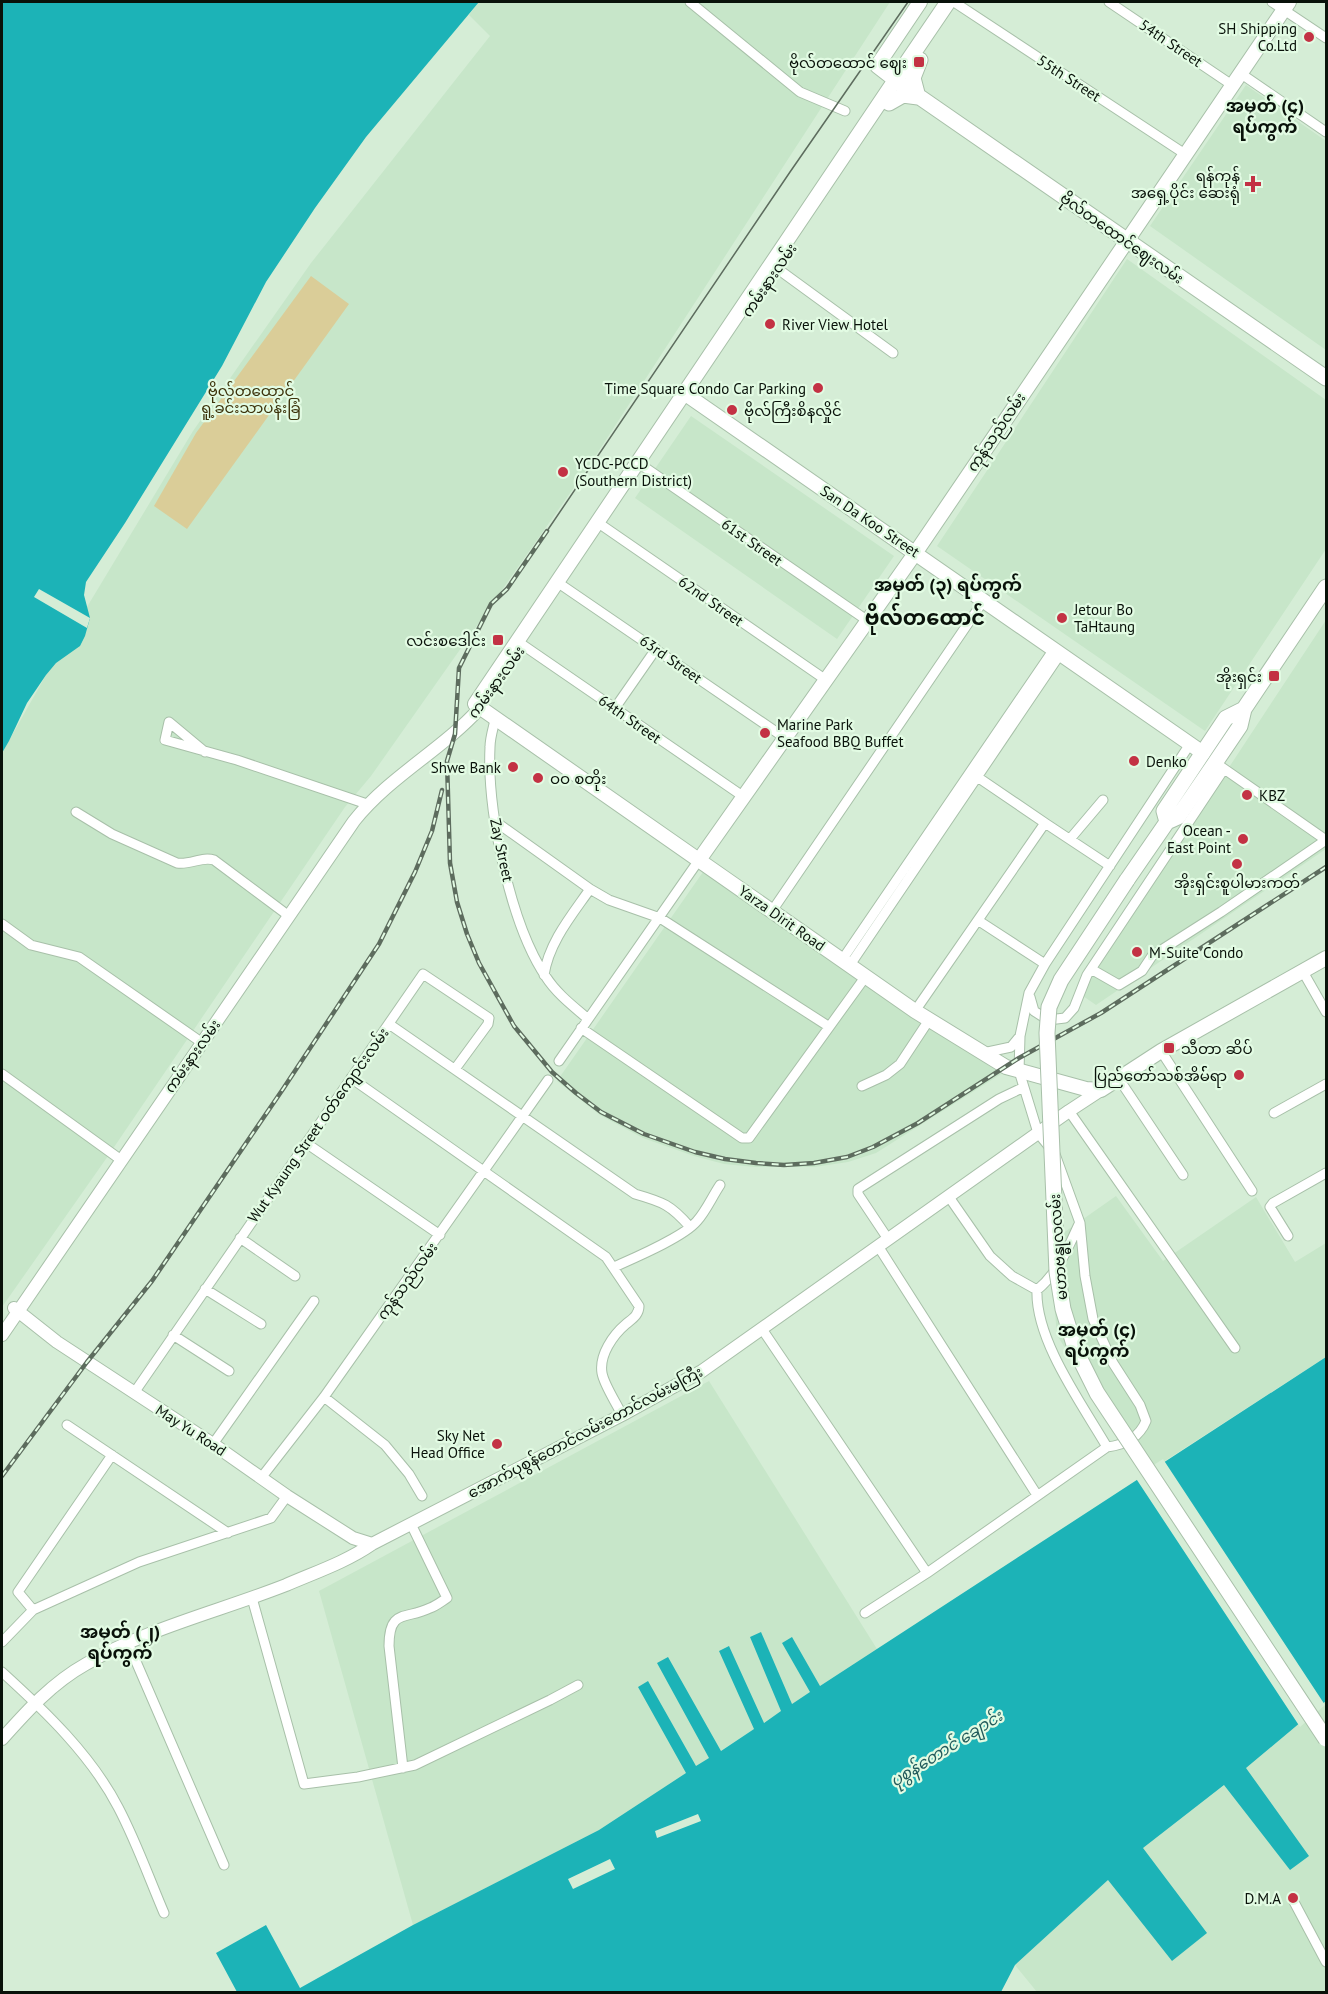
<svg xmlns="http://www.w3.org/2000/svg" width="1328" height="1994" font-family="'PT Sans','Noto Sans Myanmar',sans-serif">
  <style>
    .built { fill: #c7e6c9 }
    .green { fill: #dacd98 }
    .water { fill: #1cb3b7 }
    .pier { fill: #d5edd6 }
    .lines { fill: none; stroke-linecap: round; stroke-linejoin: round }
    .minor-casing { stroke: #a8c0a9; stroke-width: 11 }
    .tertiary-casing { stroke: #a8c0a9; stroke-width: 14 }
    .secondary-casing { stroke: #a8c0a9; stroke-width: 16 }
    .primary-casing { stroke: #a8c0a9; stroke-width: 17 }
    .minor { stroke: #fff; stroke-width: 9 }
    .tertiary { stroke: #fff; stroke-width: 12 }
    .secondary { stroke: #fff; stroke-width: 14 }
    .primary { stroke: #fff; stroke-width: 15 }
    .tram { stroke: #5d6c5e; stroke-width: 1.5 }
    .rail-casing { stroke: #5d6c5e; stroke-width: 4.5 }
    .rail { stroke: #e2fbe3; stroke-width: 2; stroke-dasharray: 7; stroke-linecap: butt }
    .primary-bridge-casing { stroke: #a8c0a9; stroke-width: 17; stroke-linecap: butt }
    .primary-bridge { stroke: #fff; stroke-width: 15 }
    .poi-dot { fill: #c33244; stroke: #e2fbe3; stroke-width: 2 }
    .labels { text-anchor: middle; dominant-baseline: central; stroke-width: 4.5; stroke-linejoin: round; paint-order: stroke }
    .poi-label { font-size: 15px; fill: #09120a; stroke: #e2fbe3; text-anchor: end }
    .street-label { font-size: 15px; fill: #09120a; stroke: #e2fbe3 }
    .park-label { font-size: 15px; fill: #3c320a; stroke: #e2fbe3 }
    .water-label { font-size: 16px; font-style: italic; fill: #225a5b; stroke: #e2fbe3 }
    .quarter-label { font-size: 18px; font-weight: bold; fill: #09120a; stroke: #e2fbe3 }
    .district-label { font-size: 21px; font-weight: bold; fill: #09120a; stroke: #e2fbe3 }
  </style>
  <rect width="100%" height="100%" fill="#d5edd6"/>
  <!-- built -->
  <path class="built" d="M479 2H890L587 469 371 776 345 807 108 1156 2 1307V753L46 675 193 431 311 263 490 36 469 15Z
    M1246 85 1326 141V350L1150 226Z
    M1127 259 1326 400V549L1205 731 937 546Z
    M691 416 894 556 837 639 635 498Z
    M1326 620V849L1096 1005 1083 996 1091 977Z
    M703 872 1001 1074 876 1153 848 1162 814 1167H755L724 1164 694 1156 643 1138 600 1115 557 1081Z
    M1116 1196 1163 1261 1256 1197 1295 1262 1326 1243V1357L1143 1475 1057 1335 1049 1243Z
    M709 1381 877 1649 599 1830 413 1925 319 1591Z
    M1326 1701V1992H1037L1015 1965 1143 1848 1246 1768Z"/>
  <!-- green -->
  <path class="green" d="M311 276 349 304 187 529 154 506 196 433Z"/>
  <!-- water -->
  <path class="water" d="M2 2H479L366 137 315 208 266 282 222 366 125 523 86 582 84 595 90 618 85 636 80 646 56 663 46 675 27 703 9 741 2 753Z
    M1326 1357V1701L1246 1768 1309 1856 1290 1870 1224 1785 1143 1848 1207 1933 1172 1961 1108 1880 1015 1965 1001 1992H237L216 1953 266 1925 300 1988 413 1925 599 1830 686 1773 638 1687 648 1681 696 1766 709 1758 657 1663 668 1657 721 1751 754 1729 719 1651 729 1646 764 1723 781 1711 750 1637 761 1632 792 1704 810 1692 782 1643 792 1637 820 1686Z"/>
  <!-- pier -->
  <path class="pier" d="M39 589 90 618 87 628 34 597Z
    M1163 1459 1325 1705 1300 1727 1135 1477Z
    M698 1814 701 1821 657 1838 655 1831Z
    M610 1859 615 1869 573 1889 568 1879Z"/>
  <g class="lines">
    <defs>
      <path id="minor" d="M690 2 800 92 845 111
        M954 2 1185 154
        M1109 2 1232 85
        M1272 2 1326 38
        M1240 73 1326 132
        M771 264 893 353
        M637 462 868 621
        M597 522 826 680
        M557 582 785 738
        M517 641 744 797
        M615 708 656 649
        M495 720C493 729 490 738 490 747 487 810 510 924 546 977 557 994 573 1006 588 1019
        M205 752 169 722 165 740 237 760 367 804
        M1220 766 1326 840
        M76 812 112 834 177 863C191 865 202 856 214 860L289 916
        M496 822 590 889 609 900 660 918 828 1026
        M1045 823 1110 866
        M1070 839 1103 800
        M772 911 984 600
        M979 921 1045 964
        M2 924 31 945 79 957 201 1042
        M842 960 1054 649
        M850 965 1061 653
        M1091 969 1119 985 1142 971 1152 956 1221 912 1326 840
        M1302 970 1326 1012
        M544 975C549 942 572 915 590 889
        M1030 997 1034 1011 1048 1020 1065 1018 1074 1008 1087 975 1224 769
        M915 1011 1045 823 973 774
        M389 1024 635 1194C663 1202 671 1205 690 1227
        M581 1028 742 1138H749L866 976
        M1161 1051 1252 1191
        M983 1053 1011 1047 1020 1036
        M559 1061 699 860
        M2 1074 117 1157
        M351 1078 606 1257 639 1306C639 1315 632 1319 626 1324 613 1335 599 1355 602 1373 604 1385 617 1404 622 1415
        M1119 1079 1183 1175
        M862 1086 886 1075 900 1064 929 1020
        M1069 1111 1235 1348
        M1274 1113 1326 1084
        M306 1143 440 1235
        M949 1197 990 1256 1012 1276 1037 1290C1058 1273 1068 1248 1079 1224
        M1288 1236 1270 1207 1273 1203 1326 1173
        M240 1238 295 1276
        M888 1239 858 1194V1189L999 1099 1022 1088
        M878 1246 1037 1495
        M614 1267C634 1258 684 1237 697 1221 706 1211 712 1197 720 1185
        M205 1289 261 1324
        M1037 1290C1035 1340 1082 1404 1107 1447
        M762 1329 927 1573
        M173 1335 229 1371
        M134 1393 423 974 489 1018 488 1024 455 1069
        M324 1397 385 1445 409 1474 422 1496
        M67 1425 228 1533
        M213 1444 314 1301
        M261 1478 324 1397 548 1080
        M252 1598 304 1784 358 1777 415 1765 550 1700 578 1685
        M33 1610 18 1592 112 1455
        M865 1613 927 1573 1107 1447C1125 1445 1139 1438 1146 1421L1140 1405 1113 1363 1093 1319 1085 1276 1080 1223 1055 1154 1038 1133 1019 1071 1020 1036 1029 993 1045 964 1190 744
        M2 1642 33 1610 139 1562 271 1518 287 1496
        M128 1643 224 1865
        M2 1672C45 1711 91 1755 118 1807 136 1841 149 1878 164 1913
        M403 1768 389 1646C389 1608 406 1620 430 1608 436 1606 442 1601 447 1598L411 1524
        M1293 1900 1326 1962"/>
      <path id="tertiary" d="M14 1308 57 1342 213 1444 287 1496 353 1538 372 1544
        M2 1335 354 821C390 776 442 750 480 708
        M2 1739C27 1711 52 1683 86 1664 148 1628 220 1611 286 1585 316 1572 346 1562 372 1544L622 1415 702 1371 1069 1111 1101 1090"/>
      <path id="secondary" d="M920 2 877 66 895 80 475 704 915 1011 1006 1067 1086 1089 1101 1090 1161 1051 1326 958
        M684 393 1203 753
        M699 860 916 552 1289 2"/>
      <path id="primary" d="M948 2 895 80 1326 378
        M918 97 913 78 920 60
        M889 103 903 95 918 97
        M1167 822 1164 811 1226 718 1244 709
        M1127 880 1167 822 1178 817 1215 763 1240 726 1244 709 1326 587"/>
    </defs>
    <!-- minor casing -->
    <use href="#minor" class="minor-casing"/>
    <!-- tertiary casing -->
    <use href="#tertiary" class="tertiary-casing"/>
    <!-- secondary casing -->
    <use href="#secondary" class="secondary-casing"/>
    <!-- primary casing -->
    <use href="#primary" class="primary-casing"/>
    <!-- minor -->
    <use href="#minor" class="minor"/>
    <!-- tertiary -->
    <use href="#tertiary" class="tertiary"/>
    <!-- secondary -->
    <use href="#secondary" class="secondary"/>
    <!-- primary -->
    <use href="#primary" class="primary"/>
    <!-- tram -->
    <path class="tram" d="M547 531 790 172 908 2"/>
    <defs>
      <path id="rail" d="M547 531 507 589 491 604 459 668 455 734 447 761 450 863 457 902 467 934 479 963 514 1026 552 1072 576 1093 601 1112 644 1134 695 1152 725 1159 756 1163 784 1165 814 1163 847 1157 873 1147 918 1123 1019 1058 1101 1013 1326 867
        M2 1476 87 1362 152 1281 283 1089 379 944 415 872 432 831 442 790"/>
    </defs>
    <!-- rail casing -->
    <use href="#rail" class="rail-casing"/>
    <!-- rail -->
    <use href="#rail" class="rail"/>
    <defs>
      <path id="primary-bridge" d="M1127 880 1061 980 1049 1007 1047 1033 1057 1272 1063 1309 1076 1351 1097 1393 1326 1739"/>
    </defs>
    <!-- primary-bridge casing -->
    <use href="#primary-bridge" class="primary-bridge-casing"/>
    <!-- primary-bridge -->
    <use href="#primary-bridge" class="primary-bridge"/>
  </g>
  <!-- markers -->
  <g class="poi-dot">
    <circle cx="1309" cy="37" r="6"/>
    <rect x="913" y="56" width="12" height="12" rx="3"/>
    <path d="M1250 175h6v6h6v6h-6v6h-6v-6h-6v-6h6z"/>
    <circle cx="770" cy="324" r="6"/>
    <circle cx="818" cy="388" r="6"/>
    <circle cx="732" cy="410" r="6"/>
    <circle cx="563" cy="472" r="6"/>
    <circle cx="1062" cy="618" r="6"/>
    <rect x="492" y="634" width="12" height="12" rx="3"/>
    <rect x="1268" y="670" width="12" height="12" rx="3"/>
    <circle cx="765" cy="733" r="6"/>
    <circle cx="1134" cy="761" r="6"/>
    <circle cx="513" cy="767" r="6"/>
    <circle cx="538" cy="778" r="6"/>
    <circle cx="1247" cy="795" r="6"/>
    <circle cx="1243" cy="839" r="6"/>
    <circle cx="1237" cy="864" r="6"/>
    <circle cx="1137" cy="952" r="6"/>
    <rect x="1163" y="1042" width="12" height="12" rx="3"/>
    <circle cx="1239" cy="1075" r="6"/>
    <circle cx="497" cy="1444" r="6"/>
    <circle cx="1293" cy="1898" r="6"/>
  </g>
  <g class="labels">
    <!-- poi labels -->
    <g class="poi-label">
      <text x="1297" y="28">SH Shipping<tspan x="1297" dy="17">Co.Ltd</tspan></text>
      <text x="907" y="62">ဗိုလ်တထောင် ဈေး</text>
      <text x="1240" y="175">ရန်ကုန်<tspan x="1240" dy="17">အရှေ့ပိုင်း ဆေးရုံ</tspan></text>
      <text x="782" y="324" text-anchor="start">River View Hotel</text>
      <text x="806" y="388">Time Square Condo Car Parking</text>
      <text x="744" y="410" text-anchor="start">ဗိုလ်ကြီးစိနလှိုင်</text>
      <text x="575" y="463" text-anchor="start">YCDC-PCCD<tspan x="575" dy="17">(Southern District)</tspan></text>
      <text x="1074" y="609" text-anchor="start">Jetour Bo<tspan x="1074" dy="17">TaHtaung</tspan></text>
      <text x="486" y="640">လင်းစဒေါင်း</text>
      <text x="1262" y="676">အိုးရှင်း</text>
      <text x="777" y="724" text-anchor="start">Marine Park<tspan x="777" dy="17">Seafood BBQ Buffet</tspan></text>
      <text x="1146" y="761" text-anchor="start">Denko</text>
      <text x="501" y="767">Shwe Bank</text>
      <text x="550" y="778" text-anchor="start">ဝဝ စတိုး</text>
      <text x="1259" y="795" text-anchor="start">KBZ</text>
      <text x="1231" y="830">Ocean -<tspan x="1231" dy="17">East Point</tspan></text>
      <text x="1237" y="882" text-anchor="middle">အိုးရှင်းစူပါမားကတ်</text>
      <text x="1149" y="952" text-anchor="start">M-Suite Condo</text>
      <text x="1181" y="1048" text-anchor="start">သီတာ ဆိပ်</text>
      <text x="1227" y="1075">ပြည်တော်သစ်အိမ််ရာ</text>
      <text x="485" y="1435">Sky Net<tspan x="485" dy="17">Head Office</tspan></text>
      <text x="1281" y="1898">D.M.A</text>
    </g>
    <!-- street labels -->
    <g class="street-label">
      <text transform="translate(1171 43) rotate(34)">54th Street</text>
      <text transform="translate(1069 78) rotate(33)">55th Street</text>
      <text transform="translate(1122 238) rotate(35)">ဗိုလ်တထောင်ဈေးလမ်း</text>
      <text transform="translate(769 280) rotate(-56)">ကမ်းနားလမ်း</text>
      <text transform="translate(996 432) rotate(-56)">ကုန်သည်လမ်း</text>
      <text transform="translate(870 521) rotate(34)">San Da Koo Street</text>
      <text transform="translate(752 542) rotate(35)">61st Street</text>
      <text transform="translate(711 601) rotate(35)">62nd Street</text>
      <text transform="translate(671 659) rotate(35)">63rd Street</text>
      <text transform="translate(496 682) rotate(-54)">ကမ်းနားလမ်း</text>
      <text transform="translate(630 719) rotate(35)">64th Street</text>
      <text transform="translate(502 850) rotate(78)">Zay Street</text>
      <text transform="translate(782 918) rotate(35)">Yarza Dirit Road</text>
      <text transform="translate(192 1056) rotate(-55)">ကမ်းနားလမ်း</text>
      <text transform="translate(318 1125) rotate(-55)">Wut Kyaung Street ဝတ်ကျောင်းလမ်း</text>
      <text transform="translate(1058 1247) rotate(-94)">မဟာဗန္ဓုလလမ်း</text>
      <text transform="translate(407 1281) rotate(-54)">ကုန်သည်လမ်း</text>
      <text transform="translate(191 1430) rotate(33)">May Yu Road</text>
      <text transform="translate(585 1432) rotate(-28)">အောက်ပုစွန်တောင်လမ်းတောင်လမ်းမကြီး</text>
    </g>
    <!-- park labels -->
    <g class="park-label">
      <text x="251" y="390">ဗိုလ်တထောင်<tspan x="251" dy="17">ရူ့ခင်းသာပန်းခြံ</tspan></text>
    </g>
    <!-- water labels -->
    <g class="water-label">
      <text transform="translate(946 1748) rotate(-32)">ပုစွန်တောင် ချောင်း</text>
    </g>
    <!-- quarter labels -->
    <g class="quarter-label">
      <text x="1265" y="105">အမှတ် (၄)<tspan x="1265" dy="21">ရပ်ကွက်</tspan></text>
      <text x="948" y="584">အမှတ် (၃) ရပ်ကွက်</text>
      <text x="1097" y="1329">အမှတ် (၄)<tspan x="1097" dy="21">ရပ်ကွက်</tspan></text>
      <text x="120" y="1631">အမှတ် (၂)<tspan x="120" dy="21">ရပ်ကွက်</tspan></text>
    </g>
    <!-- district labels -->
    <g class="district-label">
      <text x="925" y="617">ဗိုလ်တထောင်</text>
    </g>
  </g>
  <!-- border -->
  <rect width="1328" height="1994" fill="none" stroke="#09120a" stroke-width="6"/>
</svg>
